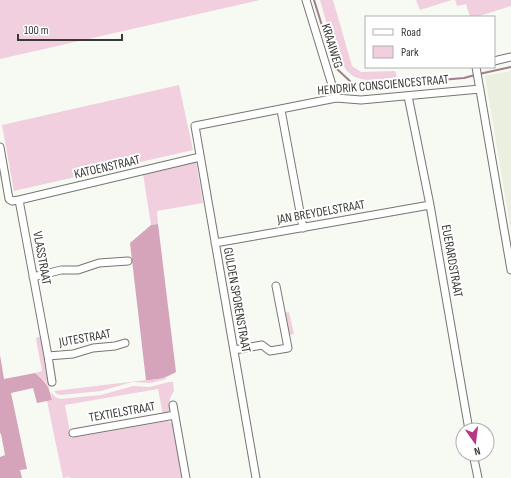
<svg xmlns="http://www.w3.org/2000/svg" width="511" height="478" font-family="'Sofia Sans Condensed',sans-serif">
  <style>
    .built { fill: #eaefe0 }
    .green { fill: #f1cfde }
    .forest { fill: #d5a3ba }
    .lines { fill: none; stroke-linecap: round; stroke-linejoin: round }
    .stream { stroke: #a07e8c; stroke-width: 2 }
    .minor-casing { stroke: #757770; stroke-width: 9 }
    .minor { stroke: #fff; stroke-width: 7 }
    .labels { text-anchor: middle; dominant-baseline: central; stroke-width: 4; stroke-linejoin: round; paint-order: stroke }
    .street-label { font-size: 13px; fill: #393a37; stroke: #fff }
  </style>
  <rect width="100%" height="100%" fill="#f7faf2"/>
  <!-- built -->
  <path class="built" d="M511 71V231L485 76Z"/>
  <!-- green -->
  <path class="green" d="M0 0H260L0 59Z
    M320 0H333L352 66 361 72 395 71 397 77C384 79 365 83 353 76 338 68 325 17 320 0Z
    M416 0H452L420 10Z
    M455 0H511V6L476 17H470L466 4 457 6Z
    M179 85 193 150 14 191 2 125Z
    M196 161 203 203 157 211 158 224 151 225 143 174Z
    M289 312 294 334 291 335 288 333 284 313Z
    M37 337H41L50 390 45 381 35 373 42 371 36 339Z
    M166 377V379L151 383 132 382 101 391 61 395 57 394 54 391 146 380H154Z
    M169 382H173L174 391 170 398V411L163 415 158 389 65 405 71 438 168 421 174 424 182 478H70L69 477 63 478 47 401 52 400 51 392 55 397 60 399 101 395 133 386 149 387Z"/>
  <!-- forest -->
  <path class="forest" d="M158 224 176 372C166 378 157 380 146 380L130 243 151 225Z
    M0 355 4 379 35 373C46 382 49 386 52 400L37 403 33 388 11 393 27 469 20 470 22 478H0V457L5 455 1 434 0 433Z"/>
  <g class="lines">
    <!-- stream -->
    <path class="stream" d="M314 0 328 45 337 69 352 83 371 86 464 78 475 75
      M479 74 511 67"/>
    <defs>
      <path id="minor" d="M306 0 336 98
        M494 61 511 57
        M476 67 511 270
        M408 96 430 205 469 430
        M281 110 303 228
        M0 147 9 199 12 201 19 200 48 356 52 382
        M19 200 200 157
        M215 243 430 205
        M33 277 61 270H78L99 263 128 261
        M234 350 262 345 270 351 288 348 276 286
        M48 356 73 354 93 348 115 346 125 343
        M173 405 186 478
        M73 433 175 415
        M473 454 478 478
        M256 478 195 126 336 98 361 100 480 89"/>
    </defs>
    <!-- minor casing -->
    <use href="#minor" class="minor-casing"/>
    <!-- minor -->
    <use href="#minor" class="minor"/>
  </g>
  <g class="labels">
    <!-- street labels -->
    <g class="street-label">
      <text transform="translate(332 46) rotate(73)">KRAAIWEG</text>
      <text transform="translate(383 85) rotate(-5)">HENDRIK CONSCIENCESTRAAT</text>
      <text transform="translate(107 167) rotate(-13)">KATOENSTRAAT</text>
      <text transform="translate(321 212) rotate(-10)">JAN BREYDELSTRAAT</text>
      <text transform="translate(42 258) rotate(80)">VLASSTRAAT</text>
      <text transform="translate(452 261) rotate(80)">EUERARDSTRAAT</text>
      <text transform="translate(237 300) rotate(80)">GULDEN SPORENSTRAAT</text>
      <text transform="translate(85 338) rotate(-10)">JUTESTRAAT</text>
      <text transform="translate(122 412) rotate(-10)">TEXTIELSTRAAT</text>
    </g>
  </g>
  <!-- legend -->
  <rect x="365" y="16" width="130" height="52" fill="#ffffff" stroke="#b0b0af"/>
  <rect x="373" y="29" width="20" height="6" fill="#ffffff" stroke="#b0b0af"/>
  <text x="401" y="36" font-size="12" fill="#393a37">Road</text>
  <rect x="373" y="46" width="20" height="12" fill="#f1cfde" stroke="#b0b0af"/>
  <text x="401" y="56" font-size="12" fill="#393a37">Park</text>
  <!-- north arrow -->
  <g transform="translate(475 442) rotate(166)"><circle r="19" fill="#ffffff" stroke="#b0b0af"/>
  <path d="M0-3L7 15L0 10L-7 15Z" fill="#b83781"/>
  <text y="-6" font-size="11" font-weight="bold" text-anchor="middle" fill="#393a37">N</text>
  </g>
  <!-- scale -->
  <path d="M18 34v6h104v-6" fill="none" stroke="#393a37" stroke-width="2"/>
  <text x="24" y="34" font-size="12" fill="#393a37" stroke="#ffffff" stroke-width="3" paint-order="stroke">100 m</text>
</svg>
